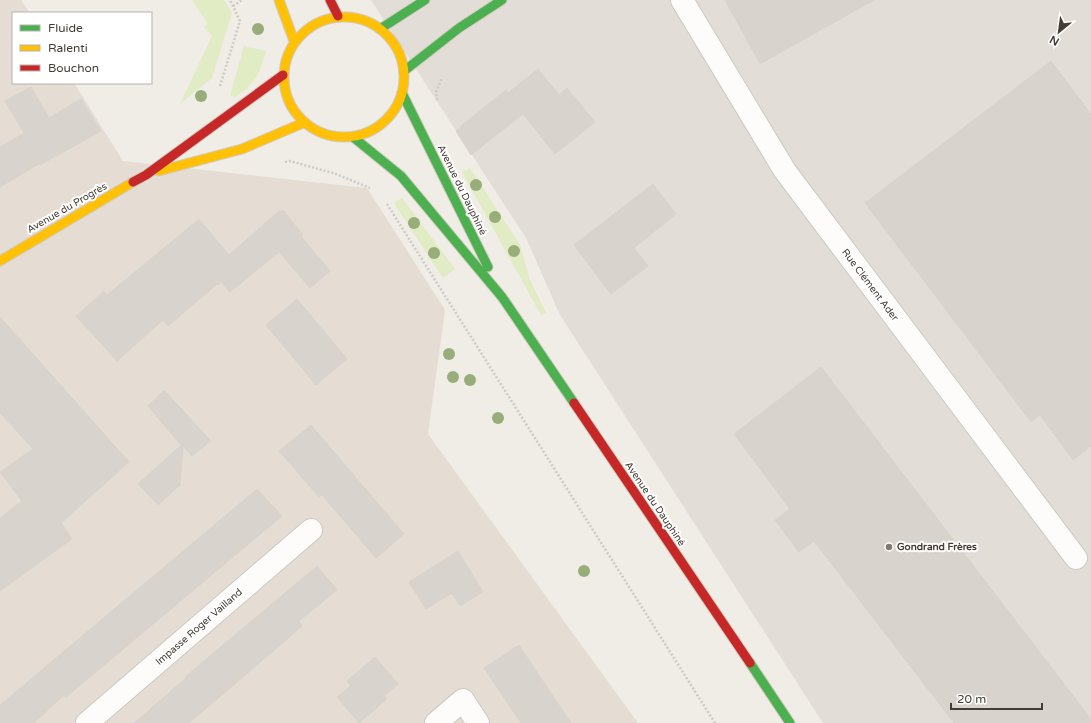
<svg xmlns="http://www.w3.org/2000/svg" width="1091" height="723" font-family="'Varela Round',sans-serif">
  <style>
    .residential { fill: #e5ddd3 }
    .industrial { fill: #e3ddd8 }
    .green { fill: #e1ebc4 }
    .building { fill: #d8d3cd; stroke: #d8d3cc }
    .lines { fill: none; stroke-linecap: round; stroke-linejoin: round }
    .street-casing { stroke: #ccc8c2; stroke-width: 24 }
    .fast-casing { stroke: #d1cabe; stroke-width: 11 }
    .slow-casing { stroke: #d1cabe; stroke-width: 11 }
    .jam-casing { stroke: #d1cabe; stroke-width: 11 }
    .path { stroke: #cecac6; stroke-width: 2.5; stroke-dasharray: 2 2; stroke-linecap: butt }
    .street { stroke: #fdfcfb; stroke-width: 22 }
    .fast { stroke: #4caf50; stroke-width: 9 }
    .slow { stroke: #ffc107; stroke-width: 9 }
    .jam { stroke: #c62828; stroke-width: 9 }
    .tree { fill: #97ae7a }
    .poi-dot { fill: #817a72; stroke: #fff; stroke-width: 1.5 }
    .labels { text-anchor: middle; dominant-baseline: central; stroke-width: 4; stroke-linejoin: round; paint-order: stroke }
    .street-label { font-size: 10px; fill: #453c33; stroke: #fff }
    .poi-label { font-size: 10px; font-weight: bold; fill: #453c33; stroke: #fff; text-anchor: start }
  </style>
  <rect width="100%" height="100%" fill="#f0ece6"/>
  <!-- residential -->
  <path class="residential" d="M0 0H21L30 13H13V83H74L123 161 367 188 445 310 428 434 638 723H0Z"/>
  <!-- industrial -->
  <path class="industrial" d="M371 0H1091V723H823L560 315 526 238Z"/>
  <!-- green -->
  <path class="green" d="M192 0H224L232 13 212 78 180 104 212 36 204 27 208 24Z
    M244 46 266 51C259 74 256 84 235 97L230 96Z
    M470 168 520 245 530 280 546 313 541 315 462 172Z
    M402 198 455 269 443 278 394 203Z"/>
  <!-- building -->
  <path class="building" d="M725 0H874L760 64Z
    M1051 61 1091 114V446L1073 460 1040 415 1031 422 865 203Z
    M538 69 559 95 567 88 595 122 555 154 523 114 471 155 456 131 462 127 461 126 506 90 508 93Z
    M31 87 49 118 81 99 101 131 40 165 39 164 0 187V147L24 133 5 101Z
    M653 184 676 214 634 248 648 266 611 294 574 245Z
    M280 210 281 212 283 210 303 235 301 236 330 271 310 288 279 252 230 292 221 282 218 285 217 284 168 326 163 320 117 361 76 316 104 291 107 295 199 219 229 255Z
    M297 299 347 359 316 385 266 325Z
    M0 317 129 462 61 523 72 539 0 591V518L22 501 0 472 33 449 0 413Z
    M821 367 1091 719V723H954L814 541 799 552 775 520 790 509 734 434Z
    M164 390 211 441 192 456 183 446 180 485 158 505 138 484 181 445 148 406Z
    M311 425 404 534 376 558 322 495 319 497 279 451Z
    M257 489 282 516 66 697 64 695 34 723H0V705Z
    M458 551 483 592 460 606 452 593 426 609 409 582Z
    M317 566 337 590 299 621 302 626 277 648 189 723H134L186 678 185 677Z
    M519 645 571 723H521L484 668Z
    M375 657 398 684 384 696 387 699 359 723 337 697 351 686 347 681Z"/>
  <g class="lines">
    <defs>
      <path id="street" d="M682 0 785 171 1076 558
        M87 723 311 530
        M436 723 463 700 478 723"/>
      <path id="fast" d="M380 29 425 0
        M404 71 459 28 502 0
        M402 93 488 267
        M353 137 401 176 502 297 574 403
        M750 663 790 723"/>
      <path id="slow" d="M279 0 294 41
        M284 77a60 60 0 1 1 120 0a60 60 0 1 1-120 0Z
        M159 171 242 149 303 123
        M0 261 133 182"/>
      <path id="jam" d="M330 0 338 16
        M133 182 146 175 283 75
        M574 403 750 663"/>
    </defs>
    <!-- street casing -->
    <use href="#street" class="street-casing"/>
    <!-- fast casing -->
    <use href="#fast" class="fast-casing"/>
    <!-- slow casing -->
    <use href="#slow" class="slow-casing"/>
    <!-- jam casing -->
    <use href="#jam" class="jam-casing"/>
    <!-- path -->
    <path class="path" d="M233 6 242 0
      M220 86 240 21 230 0
      M437 100 436 92 442 78
      M285 162 290 161 336 174 370 188
      M387 204 715 723"/>
    <!-- street -->
    <use href="#street" class="street"/>
    <!-- fast -->
    <use href="#fast" class="fast"/>
    <!-- slow -->
    <use href="#slow" class="slow"/>
    <!-- jam -->
    <use href="#jam" class="jam"/>
  </g>
  <!-- trees -->
  <g class="tree">
    <circle cx="258" cy="29" r="6"/>
    <circle cx="201" cy="96" r="6"/>
    <circle cx="476" cy="185" r="6"/>
    <circle cx="495" cy="217" r="6"/>
    <circle cx="414" cy="223" r="6"/>
    <circle cx="514" cy="251" r="6"/>
    <circle cx="434" cy="253" r="6"/>
    <circle cx="449" cy="354" r="6"/>
    <circle cx="453" cy="377" r="6"/>
    <circle cx="470" cy="380" r="6"/>
    <circle cx="498" cy="418" r="6"/>
    <circle cx="584" cy="571" r="6"/>
  </g>
  <!-- markers -->
  <circle class="poi-dot" cx="889" cy="547" r="4"/>
  <g class="labels">
    <!-- street labels -->
    <g class="street-label">
      <text transform="translate(462 190) rotate(64)">Avenue du Dauphiné</text>
      <text transform="translate(67 208) rotate(-30)">Avenue du Progrès</text>
      <text transform="translate(870 285) rotate(53)">Rue Clément Ader</text>
      <text transform="translate(655 504) rotate(56)">Avenue du Dauphiné</text>
      <text transform="translate(199 627) rotate(-41)">Impasse Roger Vailland</text>
    </g>
    <!-- poi labels -->
    <g class="poi-label">
      <text x="897" y="547">Gondrand Frères</text>
    </g>
  </g>
  <!-- legend -->
  <rect x="12" y="12" width="140" height="72" fill="#ffffff" stroke="#b5b1ad"/>
  <rect x="20" y="25" width="20" height="6" fill="#4caf50" stroke="#b5b1ad"/>
  <text x="48" y="32" font-size="12" fill="#453c33">Fluide</text>
  <rect x="20" y="45" width="20" height="6" fill="#ffc107" stroke="#b5b1ad"/>
  <text x="48" y="52" font-size="12" fill="#453c33">Ralenti</text>
  <rect x="20" y="65" width="20" height="6" fill="#c62828" stroke="#b5b1ad"/>
  <text x="48" y="72" font-size="12" fill="#453c33">Bouchon</text>
  <!-- north arrow -->
  <g transform="translate(1059 32) rotate(209)" stroke="#ffffff" stroke-width="3" paint-order="stroke">
  <path d="M0-3L7 15L0 10L-7 15Z" fill="#453c33"/>
  <text y="-6" font-size="11" font-weight="bold" text-anchor="middle" fill="#453c33">N</text>
  </g>
  <!-- scale -->
  <path d="M951 703v6h91v-6" fill="none" stroke="#453c33" stroke-width="2"/>
  <text x="957" y="703" font-size="12" fill="#453c33" stroke="#ffffff" stroke-width="3" paint-order="stroke">20 m</text>
</svg>
